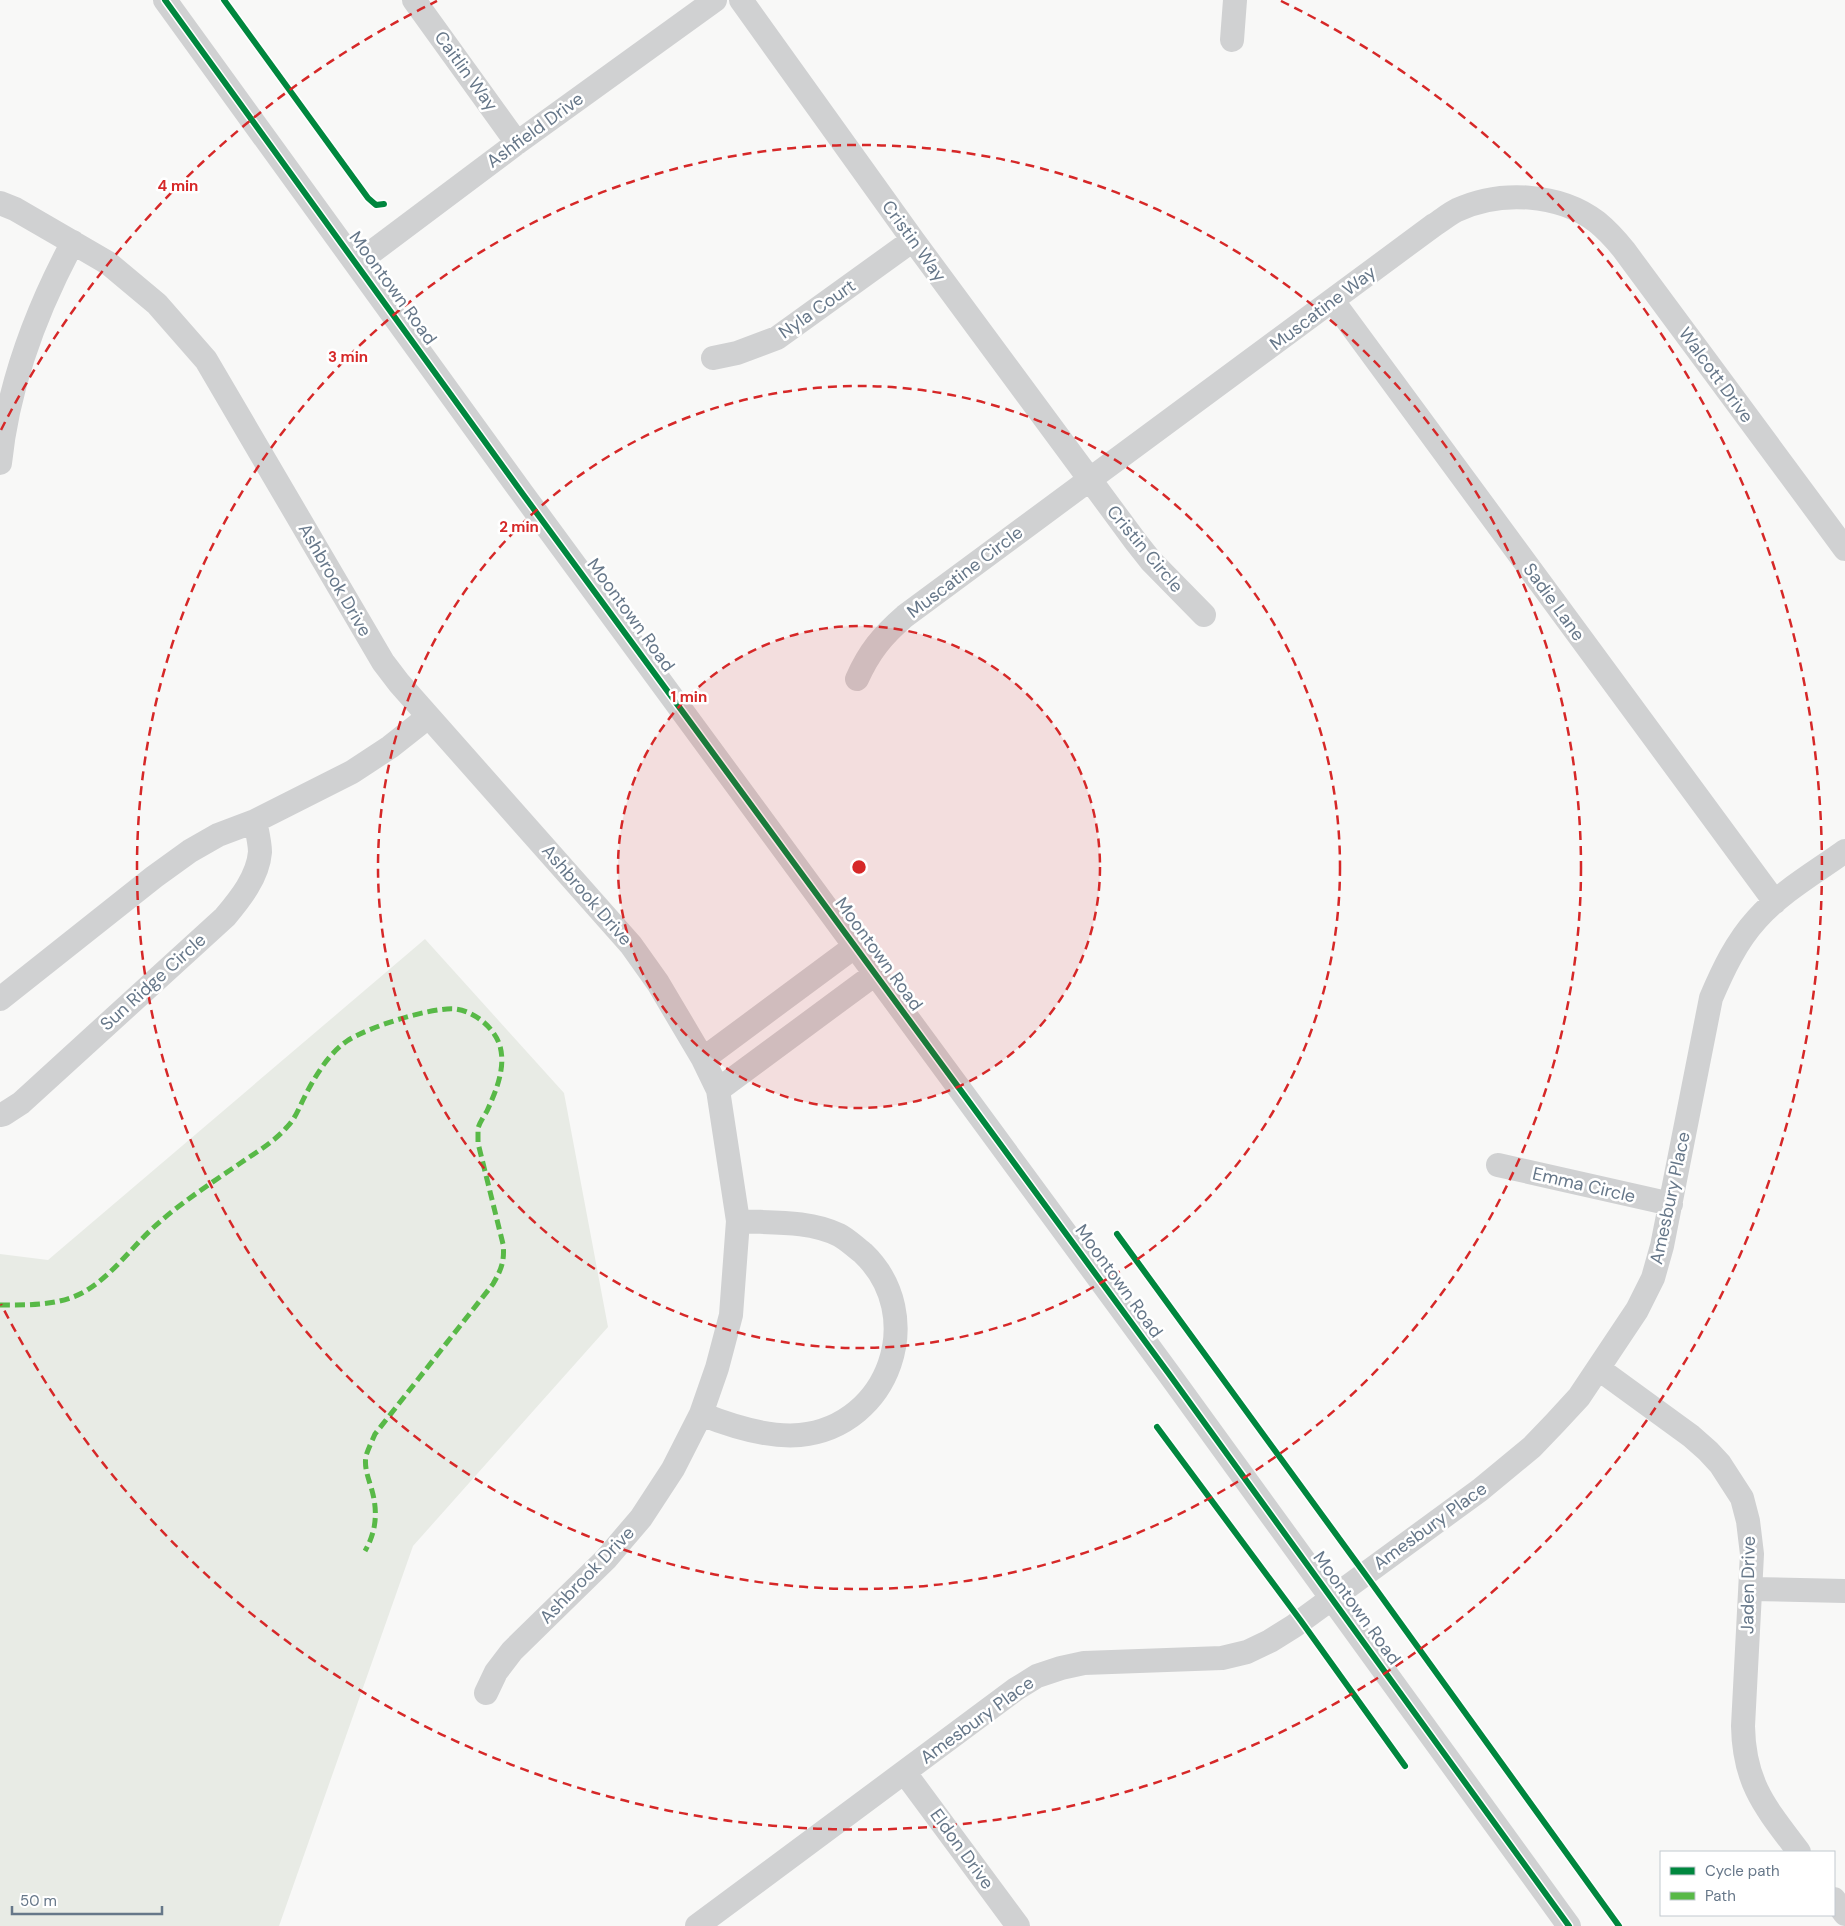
<svg xmlns="http://www.w3.org/2000/svg" width="1845" height="1926" font-family="'DM Sans',sans-serif">
  <style>
    .green { fill: #e8ebe5 }
    .lines { fill: none; stroke-linecap: round; stroke-linejoin: round }
    .minor { stroke: #d0d1d2; stroke-width: 24 }
    .quiet { stroke: #58b947; stroke-width: 5; stroke-dasharray: 10 5; stroke-linecap: butt }
    .cycleway-casing { stroke: #fff; stroke-width: 9 }
    .cycleway { stroke: #00873e; stroke-width: 6 }
    .ring { fill: none; stroke: #d62828; stroke-width: 2.5; stroke-dasharray: 9 6 }
    .labels { text-anchor: middle; dominant-baseline: central; stroke-width: 5; stroke-linejoin: round; paint-order: stroke }
    .street-label { font-size: 18px; fill: #667789; stroke: #fff }
    .centre { fill: #d62828; stroke: #fff; stroke-width: 2.5 }
    .ring-label { font-size: 15px; text-anchor: middle; font-weight: bold; fill: #d62828; stroke: #fff; stroke-width: 5; stroke-linejoin: round; paint-order: stroke }
  </style>
  <rect width="100%" height="100%" fill="#f8f8f7"/>
  <!-- green -->
  <path class="green" d="M425 939 564 1093 608 1327 413 1546 279 1926H0V1254L48 1260Z"/>
  <g class="lines">
    <!-- minor -->
    <path class="minor" d="M165 0 522 493 1169 1374 1569 1926
      M414 0 517 143
      M741 0 913 240 1136 542 1151 561 1204 615
      M1232 40 1235 0
      M0 203 15 209 108 263 157 304 206 360 383 662 399 683 631 945 658 983 703 1059 718 1090 738 1221 731 1315 717 1368 701 1414 673 1469 641 1518 606 1559 512 1651 496 1672 486 1693
      M357 263 517 143 715 0
      M1333 301 1775 902
      M713 358 737 353 777 338 913 240
      M0 463C8 385 36 311 73 242
      M857 679C869 652 882 636 905 616L1434 225C1442 220 1449 214 1457 210 1500 190 1559 193 1597 222 1608 231 1616 240 1624 250L1845 549
      M255 821 352 772 390 747 428 717
      M0 999 154 877 190 851 218 835 255 821C257 831 260 843 260 852 258 877 240 899 225 917L21 1103 4 1114 0 1115
      M703 1059 854 947
      M718 1090 875 974
      M1498 1165 1671 1204
      M1599 1369 1691 1436 1708 1451 1720 1464 1742 1498 1748 1521 1752 1554 1743 1726C1744 1784 1766 1808 1799 1852
      M701 1414C731 1426 768 1438 800 1435 890 1426 928 1315 863 1253 855 1247 847 1239 839 1235 809 1220 770 1223 738 1221
      M1751 1589 1845 1591
      M905 1773 1018 1926
      M1834 1899 1845 1914
      M697 1926 1016 1689 1037 1676 1061 1668 1084 1663 1222 1658 1247 1652 1270 1641 1294 1626 1480 1490 1532 1447 1555 1423 1579 1397 1637 1310 1653 1278 1662 1246 1711 998C1723 970 1736 942 1757 919 1781 892 1816 872 1845 851"/>
    <!-- quiet -->
    <path class="quiet" d="M0 1305C27 1305 57 1306 82 1293 111 1277 130 1249 154 1227 180 1203 213 1182 242 1162 258 1151 274 1142 287 1127 295 1119 299 1108 304 1098 314 1078 328 1054 347 1041 368 1027 431 1007 455 1009 474 1011 494 1027 500 1046 506 1068 496 1091 487 1111 484 1116 480 1122 478 1128 478 1132 478 1138 478 1143L503 1244C505 1261 501 1270 493 1284L375 1434C372 1441 368 1449 366 1456 364 1467 368 1477 371 1487 378 1510 377 1530 365 1551"/>
    <defs>
      <path id="cycleway" d="M165 0 522 493 1169 1374 1569 1926
        M224 0 368 198 376 205 384 204
        M1117 1234 1365 1574 1619 1926
        M1157 1427 1301 1621 1405 1766"/>
    </defs>
    <!-- cycleway casing -->
    <use href="#cycleway" class="cycleway-casing"/>
    <!-- cycleway -->
    <use href="#cycleway" class="cycleway"/>
  </g>
  <!-- distance rings -->
  <circle cx="859" cy="867" r="241" fill="#d62828" fill-opacity=".12"/>
  <g class="ring">
    <circle cx="859" cy="867" r="241"/>
    <circle cx="859" cy="867" r="481"/>
    <circle cx="859" cy="867" r="722"/>
    <path d="M1 430A963 963 0 0 1 437 1M1281 1A963 963 0 1 1 1 1304"/>
  </g>
  <g class="labels">
    <!-- street labels -->
    <g class="street-label">
      <text transform="translate(466 71) rotate(54)">Caitlin Way</text>
      <text transform="translate(535 130) rotate(-36)">Ashfield Drive</text>
      <text transform="translate(914 241) rotate(54)">Cristin Way</text>
      <text transform="translate(393 288) rotate(54)">Moontown Road</text>
      <text transform="translate(1323 308) rotate(-37)">Muscatine Way</text>
      <text transform="translate(817 309) rotate(-35)">Nyla Court</text>
      <text transform="translate(1716 375) rotate(54)">Walcott Drive</text>
      <text transform="translate(1145 549) rotate(50)">Cristin Circle</text>
      <text transform="translate(965 572) rotate(-37)">Muscatine Circle</text>
      <text transform="translate(335 580) rotate(60)">Ashbrook Drive</text>
      <text transform="translate(1554 602) rotate(54)">Sadie Lane</text>
      <text transform="translate(631 615) rotate(54)">Moontown Road</text>
      <text transform="translate(587 895) rotate(49)">Ashbrook Drive</text>
      <text transform="translate(879 954) rotate(54)">Moontown Road</text>
      <text transform="translate(153 982) rotate(-42)">Sun Ridge Circle</text>
      <text transform="translate(1584 1185) rotate(13)">Emma Circle</text>
      <text transform="translate(1670 1198) rotate(-78)">Amesbury Place</text>
      <text transform="translate(1119 1281) rotate(54)">Moontown Road</text>
      <text transform="translate(1430 1526) rotate(-36)">Amesbury Place</text>
      <text transform="translate(587 1575) rotate(-46)">Ashbrook Drive</text>
      <text transform="translate(1748 1585) rotate(-89)">Jaden Drive</text>
      <text transform="translate(1357 1608) rotate(54)">Moontown Road</text>
      <text transform="translate(977 1720) rotate(-36)">Amesbury Place</text>
      <text transform="translate(962 1849) rotate(54)">Eldon Drive</text>
    </g>
  </g>
  <circle cx="859" cy="867" r="8" class="centre"/>
  <g class="ring-label">
    <text x="178" y="191">4 min</text>
    <text x="348" y="362">3 min</text>
    <text x="519" y="532">2 min</text>
    <text x="689" y="702">1 min</text>
  </g>
  <!-- legend -->
  <rect x="1660" y="1851" width="175" height="65" fill="#ffffff" stroke="#c2c9d0"/>
  <rect x="1670" y="1867" width="25" height="8" fill="#00873e" stroke="#c2c9d0"/>
  <text x="1705" y="1876" font-size="15" fill="#667789">Cycle path</text>
  <rect x="1670" y="1892" width="25" height="8" fill="#58b947" stroke="#c2c9d0"/>
  <text x="1705" y="1901" font-size="15" fill="#667789">Path</text>
  <!-- scale -->
  <path d="M12 1906v8h150v-8" fill="none" stroke="#667789" stroke-width="2.5"/>
  <text x="20" y="1906" font-size="15" fill="#667789" stroke="#ffffff" stroke-width="4" paint-order="stroke">50 m</text>
</svg>
